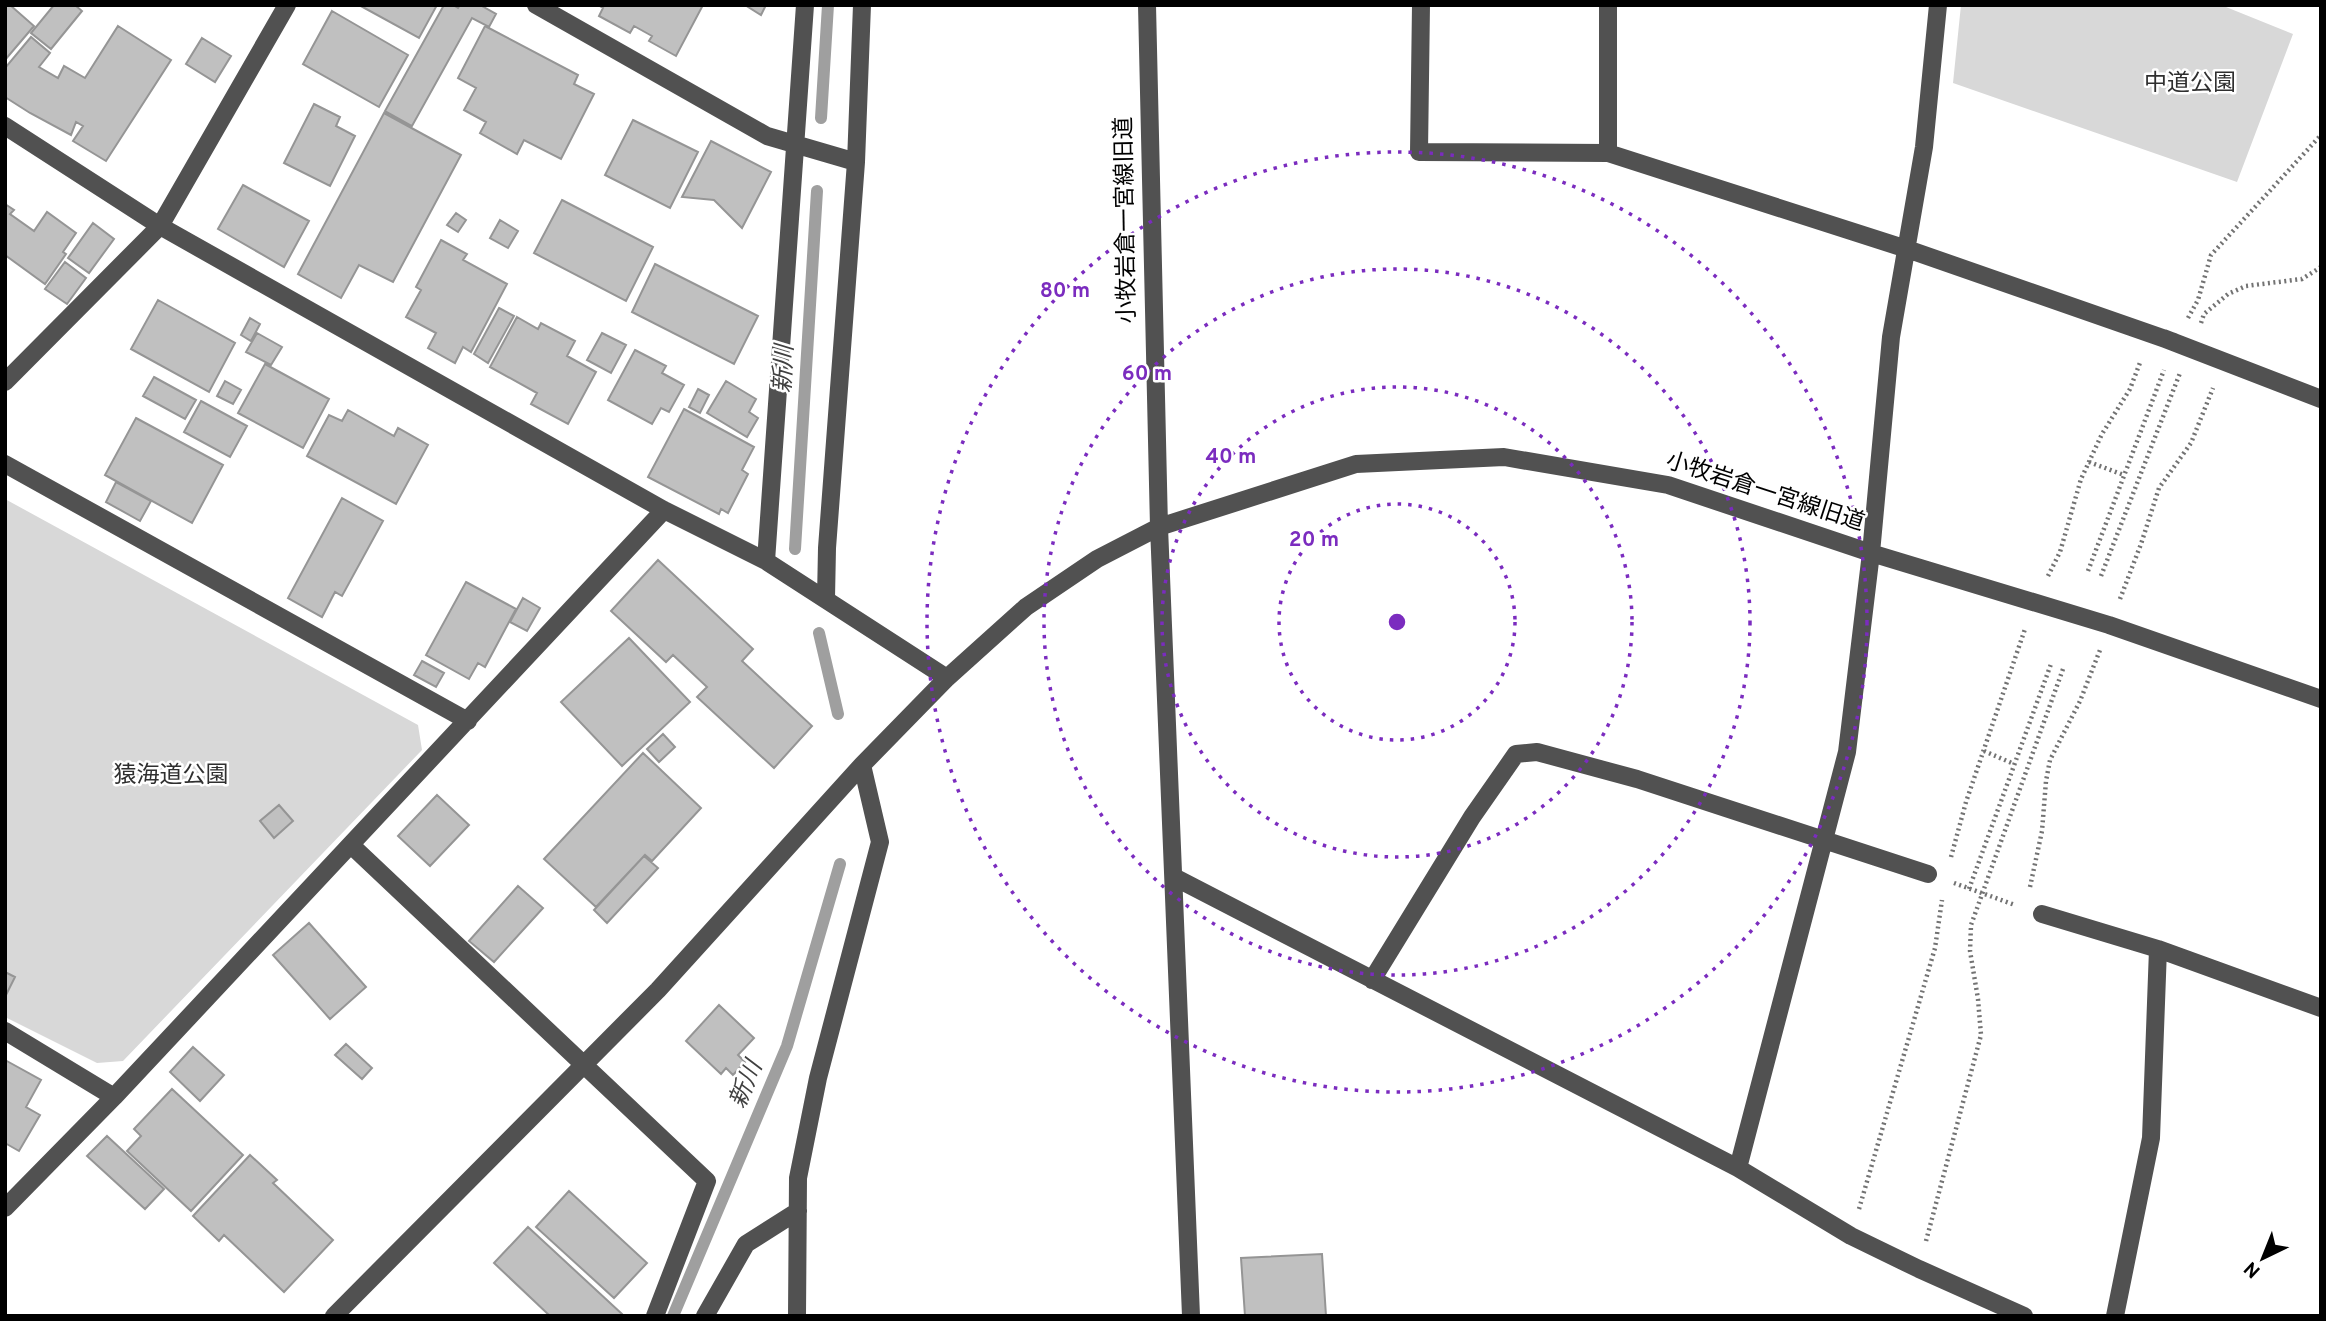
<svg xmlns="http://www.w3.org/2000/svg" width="2326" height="1321" font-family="Overpass,'Noto Sans JP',sans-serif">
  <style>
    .green { fill: #d8d8d8 }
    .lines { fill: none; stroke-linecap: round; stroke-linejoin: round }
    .stream { stroke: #9f9f9f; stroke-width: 12 }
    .building { fill: #c0c0c0; stroke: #959595; stroke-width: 2 }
    .path { stroke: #737373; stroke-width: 4.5; stroke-dasharray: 2 3.5; stroke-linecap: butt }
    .minor { stroke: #515151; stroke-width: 18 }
    .ring { fill: none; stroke: #7b2cbf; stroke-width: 3.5; stroke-dasharray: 3.5 7 }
    .labels { text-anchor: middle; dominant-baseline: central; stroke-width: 5; stroke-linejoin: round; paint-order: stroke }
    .park-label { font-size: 23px; fill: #2f2f2f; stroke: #fff }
    .street-label { font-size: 23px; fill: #000; stroke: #fff }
    .water-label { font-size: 24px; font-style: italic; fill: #404040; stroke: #fff }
    .centre { fill: #7b2cbf; stroke: #fff; stroke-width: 3.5 }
    .ring-label { font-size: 21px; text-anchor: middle; font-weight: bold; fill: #7b2cbf; stroke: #fff; stroke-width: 5; stroke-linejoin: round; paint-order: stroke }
  </style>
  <rect width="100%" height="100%" fill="#fff"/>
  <!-- green -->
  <path class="green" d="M1961 5H2226V7L2293 34 2237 182 1953 83Z
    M5 499 418 725 422 750 123 1061 97 1063 5 1017Z"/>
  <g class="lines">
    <!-- stream -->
    <path class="stream" d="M821 118 828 5
      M795 549 817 191
      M819 633 838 714
      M673 1316 787 1046 840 864"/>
  </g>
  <!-- building -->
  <path class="building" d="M5 5H10L34 26 5 60Z
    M54 5H75L82 11 51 49 31 33Z
    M359 5H437L419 38Z
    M444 5H453L458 8 460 5H480L496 14 489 27 472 18 412 126 385 111Z
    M598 5H703L676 56 649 41 652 36 634 26 630 33 599 16 603 8Z
    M745 5H766L761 15Z
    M332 11 408 55 379 107 303 64Z
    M118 26 171 60 106 161 73 141 83 126 76 122 71 135 30 113 5 97V68L31 37 50 53 39 67 58 78 64 66 85 78Z
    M485 26 578 75 574 84 594 94 561 159 524 140 517 154 480 133 486 122 464 110 476 88 458 78Z
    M202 38 231 56 215 82 186 64Z
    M314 104 340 117 336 126 355 136 330 186 284 163Z
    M384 113 461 155 393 282 359 265 341 298 298 274Z
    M633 120 698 152 670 208 605 175Z
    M711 141 771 172 742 228 714 200 682 197Z
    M243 185 309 221 284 267 218 229Z
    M562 200 653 247 626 301 534 253Z
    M5 204 14 210 10 214 34 231 47 212 76 233 63 252 66 254 45 284 5 255Z
    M456 213 466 220 458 232 447 225Z
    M500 220 518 231 508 248 490 238Z
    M93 223 114 239 89 273 68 258Z
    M441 240 467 254 463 260 507 284 471 352 463 347 455 363 428 348 436 333 406 317 421 290 416 287Z
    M65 262 86 278 67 304 45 289Z
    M655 264 758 316 734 364 632 312Z
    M158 300 235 343 209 392 131 349Z
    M499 308 514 316 488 363 474 354Z
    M517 317 538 329 541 323 575 341 567 356 596 372 568 424 531 404 537 393 490 367Z
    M250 318 260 324 251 341 241 335Z
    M257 333 282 347 271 365 246 352Z
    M602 333 626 345 611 373 587 360Z
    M635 350 666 366 662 373 684 385 669 412 661 408 652 424 608 400Z
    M265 364 329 399 303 448 238 413Z
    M154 377 196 400 185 419 143 396Z
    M225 381 241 390 233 404 217 396Z
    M726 381 756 399 749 412 758 418 747 437 707 413Z
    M698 389 709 395 700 413 689 407Z
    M201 401 247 426 230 457 184 432Z
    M684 409 754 447 742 470 748 474 728 513 721 509 719 514 648 477Z
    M348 410 394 436 398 428 428 445 396 504 307 456 329 415 342 421Z
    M136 418 223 465 192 523 105 475Z
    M116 482 151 501 140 521 106 502Z
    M342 498 383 521 342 596 335 592 322 617 288 598Z
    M658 560 753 649 742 661 812 726 774 768 697 697 707 687 673 655 666 662 611 611Z
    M466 582 516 609 485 667 478 663 469 679 426 655Z
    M523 598 540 608 527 631 510 622Z
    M629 638 690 702 622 766 561 702Z
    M422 661 444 673 436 687 414 675Z
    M663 734 675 747 659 762 647 749Z
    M643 753 701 808 652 861 645 855 596 907 544 859Z
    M437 795 469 825 430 866 398 836Z
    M279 805 293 821 274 838 260 821Z
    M644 856 658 868 607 923 594 910Z
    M518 886 543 908 494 962 469 941Z
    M309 923 366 987 330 1019 273 955Z
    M5 972 15 977 5 997Z
    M719 1005 754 1038 738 1055 745 1062 733 1075 726 1068 721 1074 686 1041Z
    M346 1044 372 1068 362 1079 335 1055Z
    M193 1047 224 1075 200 1101 170 1072Z
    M5 1060 41 1080 26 1107 40 1115 19 1151 5 1143Z
    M172 1089 243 1155 191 1211 127 1151 141 1136 134 1129Z
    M107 1136 164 1189 145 1209 87 1156Z
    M250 1155 277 1180 273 1183 333 1240 284 1292 224 1235 219 1241 193 1216Z
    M569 1191 647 1263 614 1298 536 1227Z
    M528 1227 622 1314 621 1316H550L494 1263Z
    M1322 1254 1326 1316H1245L1241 1258Z"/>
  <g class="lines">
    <!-- path -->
    <path class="path" d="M2188 318 2198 300 2211 255 2321 135
      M2201 323 2204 314 2228 294 2246 286 2302 279 2321 267
      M2089 462 2124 475
      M2088 571 2164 370
      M2048 576 2060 552 2081 479 2102 434 2130 389 2141 360
      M2101 576 2180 373
      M2120 599 2141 544 2159 488 2191 443 2213 388
      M1984 751 2014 764
      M1951 857 1966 802 2025 629
      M1954 883 2015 905
      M2030 887 2042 831 2046 781 2050 760 2080 701 2100 650
      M1969 889 2051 664
      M1859 1209 1935 948 1942 900
      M1926 1241 1981 1035 1978 999 1970 951 1971 925 2063 669"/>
    <!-- minor -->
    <path class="minor" d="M536 5 767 136 856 162
      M1147 5 1159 527 1191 1316
      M1421 5 1419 152 1608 153 1907 249 2174 342
      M1608 5V153
      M5 126 160 226 664 510 766 561 947 678
      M2163 338 2321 399
      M5 382 160 226 287 5
      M5 464 468 721
      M766 561 805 5
      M826 598 827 548 856 162 862 5
      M351 845 707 1181 655 1316
      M1174 877 1738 1168 1851 1236 1919 1269 2024 1316
      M2042 914 2158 949
      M1372 980 1472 817 1516 754 1537 752 1637 779 1928 874
      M5 1031 114 1097
      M1738 1168 1847 752 1871 553 1891 337 1924 147 1938 5
      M5 1208 114 1097 664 510
      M334 1316 658 990 862 765 947 678 1026 607 1097 559 1159 527 1356 464 1504 457 1668 485 1871 553 2109 625 2321 699
      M705 1316 746 1244 798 1211
      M797 1316 798 1178 818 1078 880 842 862 765
      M2115 1316 2151 1138 2158 949 2321 1008"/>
  </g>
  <!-- distance rings -->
  <g class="ring">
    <circle cx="1397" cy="622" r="118"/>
    <circle cx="1397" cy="622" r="235"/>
    <circle cx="1397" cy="622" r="353"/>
    <circle cx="1397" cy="622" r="470"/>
  </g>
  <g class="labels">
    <!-- park labels -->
    <g class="park-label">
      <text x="2190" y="84">中道公園</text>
      <text x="171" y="776">猿海道公園</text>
    </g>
    <!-- street labels -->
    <g class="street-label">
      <text transform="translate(1127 220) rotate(-91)">小牧岩倉一宮線旧道</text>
      <text transform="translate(1765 493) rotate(18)">小牧岩倉一宮線旧道</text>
    </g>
    <!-- water labels -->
    <g class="water-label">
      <text transform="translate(785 369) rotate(-87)">新川</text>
      <text transform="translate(747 1085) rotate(-67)">新川</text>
    </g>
  </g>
  <circle cx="1397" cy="622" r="10" class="centre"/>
  <g class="ring-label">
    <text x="1065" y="297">80 m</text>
    <text x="1147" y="380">60 m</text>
    <text x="1231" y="463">40 m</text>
    <text x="1314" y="546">20 m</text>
  </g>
  <!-- border -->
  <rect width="2326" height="1321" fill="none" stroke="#000000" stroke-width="14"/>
  <!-- north arrow -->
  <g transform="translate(2263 1258) rotate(223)" stroke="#ffffff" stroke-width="5" paint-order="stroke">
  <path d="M0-5L12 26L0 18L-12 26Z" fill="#000000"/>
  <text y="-10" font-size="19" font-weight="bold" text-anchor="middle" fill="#000000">N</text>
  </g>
</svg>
